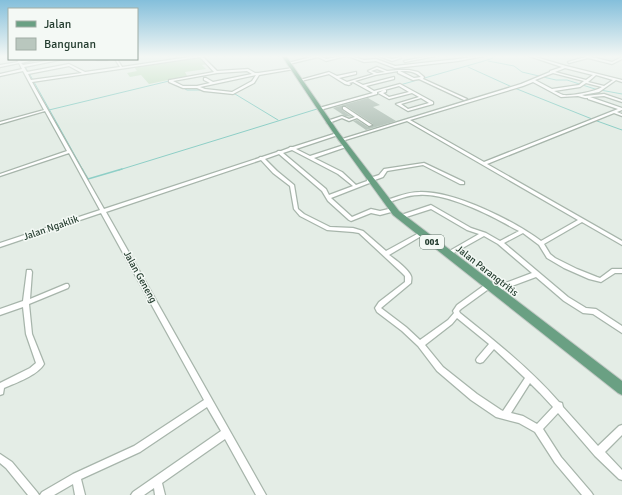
<svg xmlns="http://www.w3.org/2000/svg" width="622" height="495" font-family="Signika,sans-serif">
  <style>
    .green { fill: #beddbd }
    .lines { fill: none; stroke-linecap: round; stroke-linejoin: round }
    .stream-far1 { stroke: #8ecfc7; stroke-width: 1 }
    .stream { stroke: #8ecfc7; stroke-width: 1.5 }
    .building { fill: #b9c7be }
    .minor-casing { stroke: #a7b5ab; stroke-width: 2.5 }
    .primary-casing { stroke: #c2c9c5; stroke-width: 2 }
    .minor { fill: #fff; fill-rule: evenodd }
    .primary { fill: #6aa083; fill-rule: evenodd }
    .labels { text-anchor: middle; dominant-baseline: central; stroke-width: 3; stroke-linejoin: round; paint-order: stroke }
    .shield { fill: #f4f9f5; stroke: #62756a; stroke-width: 1 }
    .shield-label { font-size: 9px; font-weight: bold; fill: #243d2f }
    .street-label { font-size: 10px; fill: #243d2f; stroke: #f4f9f5 }
  </style>
  <rect width="100%" height="100%" fill="#e4ede6"/>
  <!-- green -->
  <path class="green" d="M199 57 207 64 202 65 206 69 185 72 187 76 149 84 141 75 130 77 127 73 137 71 134 67Z"/>
  <g class="lines">
    <!-- stream-far1 -->
    <path class="stream-far1" d="M21 59 28 72
      M488 61 514 66 522 72 556 80H567L595 89 622 94
      M468 67 512 87 592 119
      M29 73 83 170
      M400 85 484 61 493 58 492 56
      M180 86 187 90H203
      M223 93 235 94 278 120
      M49 110 169 81 176 85
      M597 121 622 130
      M119 170 317 109"/>
    <!-- stream -->
    <path class="stream" d="M82 169 88 179 122 169"/>
  </g>
  <!-- building -->
  <path class="building" d="M368 98 380 105 373 107 396 121 366 130 353 121 357 120 368 127 372 126 373 124 346 106H342V110L352 117 345 116 333 108Z"/>
  <g class="lines">
    <defs>
      <path id="minor" d="M196 56H202L217 71 248 69 255 73H258L293 68 294 69 259 75 254 83 233 94 204 91 197 88H183L169 82V80H170L214 72 200 57 32 82 104 209 259 158 260 157H262L277 152 278 151H281L289 148 290 147H293L337 133 339 134 338 135 296 149 310 156 344 145H346V147L314 158 342 172 356 185 367 181V179L379 175 384 169 424 163 464 182V184H460L423 165 387 171 383 177 372 181V182L331 198 352 217 371 209 380 211 393 208 395 210V211L380 215 371 213 351 221 349 220 328 201 322 191 279 154 265 159 277 171 294 185 298 209 304 214 330 227 353 228 363 231 386 251 419 233H423L424 234 423 235 389 255C395 259 409 270 411 276 412 278 411 281 411 283L381 308 406 327 420 340 448 320 454 313 453 311 457 305 486 284H490L491 286 490 288 461 309 459 311 460 313C495 341 530 369 559 402L562 403 563 407 598 446 619 426 622 425V435L605 452 622 470V480L619 479 595 456 558 413 543 429 561 457 591 492 593 495H582L555 463 535 432 519 423 496 417 471 400 437 371 418 346 402 331 377 312 375 308 379 302 405 282V276L402 273 359 233 353 232 327 230 300 216 294 209 290 186 273 173 261 160 106 212 266 495H256L225 439 162 483 165 495H155L154 488 144 495H131L133 492 221 431 207 407 140 452 81 479 85 495H75L73 484 54 495H40L42 492 73 474 134 446 204 400 101 213 0 247V243L100 210 69 153 0 176V174L67 151 45 111 0 124V122L44 110 23 71 0 76V74L22 69 19 63 0 67V65L18 62 17 59H19L21 61 38 59 21 63 23 65 58 59H64L24 67 27 72 69 64 85 72 120 67 115 59H117L122 67ZM69 66 82 73 31 80 28 74ZM247 71 252 74 213 82 206 78H204V80L210 83 197 86H183L173 81 217 73ZM256 75 252 81 232 92 205 89 200 87ZM292 150 338 174 353 186 329 195 326 189 283 153ZM457 318 489 344 477 358 476 360 477 362 480 363 483 362 494 349 525 378 503 411 501 410 477 394 443 367 425 345 452 324ZM530 383 540 393 553 407 537 424 523 416 511 413Z
        M315 56H321L326 59 342 56H346L326 61 318 57 289 64 288 63Z
        M348 56H351L364 60 376 59 395 66 458 59 479 56H484L458 61 395 68 376 61 364 62Z
        M379 56H382L392 59 400 57 401 58 392 61Z
        M430 56H435L405 62 404 61Z
        M529 56H532L566 66 622 80V82L616 80 599 92 582 95 585 96 604 94 622 100V102L604 96 590 97 622 108V110L617 112 622 114V116L614 113 487 164 622 241V245L582 222 544 244 550 254 555 258 577 269 597 277 600 278 612 269H622V273H615L601 282 589 279 564 268 547 258 539 245 523 233 504 243 568 297 586 308 596 309 622 326V333L593 314 583 313 564 301 536 277 496 292H492L491 290 492 288 532 273 498 244 484 236 450 255H446L445 254 446 253 479 234 467 230 431 209 400 219 397 217 398 216 431 205 471 228 486 233 500 241 519 231 515 229C490 215 447 193 419 195 407 195 397 200 386 203L384 202V201C396 197 408 192 420 192 455 191 514 221 541 241L578 220 407 121 342 141 339 140 521 84 550 72V71L562 67ZM565 68 593 75 586 80 555 72ZM553 73 584 81 579 85 552 89 535 80ZM596 75 613 80 604 86 588 82ZM533 82 561 97 578 96 585 98H588V99L618 109 484 162 410 120 523 86ZM586 83 602 87C594 92 572 96 563 95 560 94 557 92 554 91L580 87Z
        M584 56H588L612 62 622 57V59L612 64 588 58 569 63 568 62 585 57Z
        M96 59H108L107 60H97Z
        M377 67 387 71 398 70H409L418 72 424 77 423 79 467 99 464 100 419 79 413 80 398 73V71L375 75 355 81 363 85 394 77V79L366 86 374 91 400 84 433 102V104L408 111 396 104 419 97 412 93 389 99 378 93 384 90H386V92L383 93 389 97 409 92 399 86 377 92V94L320 110H319V108L373 93 353 82 349 83 351 84 349 85 345 84 329 74 301 81 300 80 329 72 337 76 356 72V74L339 78 347 82 374 74 368 71ZM377 69 385 72 377 73 371 71ZM400 71C409 71 414 71 421 77L414 78ZM421 98 429 103 408 109 401 104Z
        M343 107H345L372 125 369 126 357 118 349 121 342 118 329 123H327V121L342 116 349 119 355 117 343 109Z
        M27 270H31L32 272 30 299 66 284H68L69 286 68 288 29 304 32 334 44 364C38 375 16 383 4 388L3 394 0 395V383L30 368 36 363 26 334 23 307 0 315V309L23 301Z
        M0 454 12 462 37 492 39 495H28L6 468 0 463Z"/>
      <path id="primary" d="M282 56H286L339 133 399 211 622 381V395L618 393 393 215 335 135Z"/>
    </defs>
    <!-- minor casing -->
    <use href="#minor" class="minor-casing"/>
    <!-- primary casing -->
    <use href="#primary" class="primary-casing"/>
    <!-- minor -->
    <use href="#minor" class="minor"/>
    <!-- primary -->
    <use href="#primary" class="primary"/>
  </g>
  <!-- sky -->
  <linearGradient id="sky" x2="0" y2="1"><stop stop-color="#84bfdb"/><stop offset="0.45" stop-color="#f3f7f4"/><stop offset="1" stop-color="#f3f7f4" stop-opacity="0"/></linearGradient>
  <rect width="622" height="125" fill="url(#sky)"/>
  <g class="labels">
    <!-- shield labels -->
    <rect class="shield" x="420" y="235" width="24" height="14" rx="3"/>
    <g class="shield-label">
      <text x="432" y="242">001</text>
    </g>
    <!-- street labels -->
    <g class="street-label">
      <text transform="translate(51 228) rotate(-19)">Jalan Ngaklik</text>
      <text transform="translate(487 271) rotate(38)">Jalan Parangtritis</text>
      <text transform="translate(140 277) rotate(61)">Jalan Geneng</text>
    </g>
  </g>
  <!-- legend -->
  <rect x="8" y="8" width="130" height="52" fill="#f4f9f5" stroke="#a1aea6"/>
  <rect x="16" y="21" width="20" height="6" fill="#6aa083" stroke="#a1aea6"/>
  <text x="44" y="28" font-size="12" fill="#243d2f">Jalan</text>
  <rect x="16" y="38" width="20" height="12" fill="#b9c7be" stroke="#a1aea6"/>
  <text x="44" y="48" font-size="12" fill="#243d2f">Bangunan</text>
</svg>
